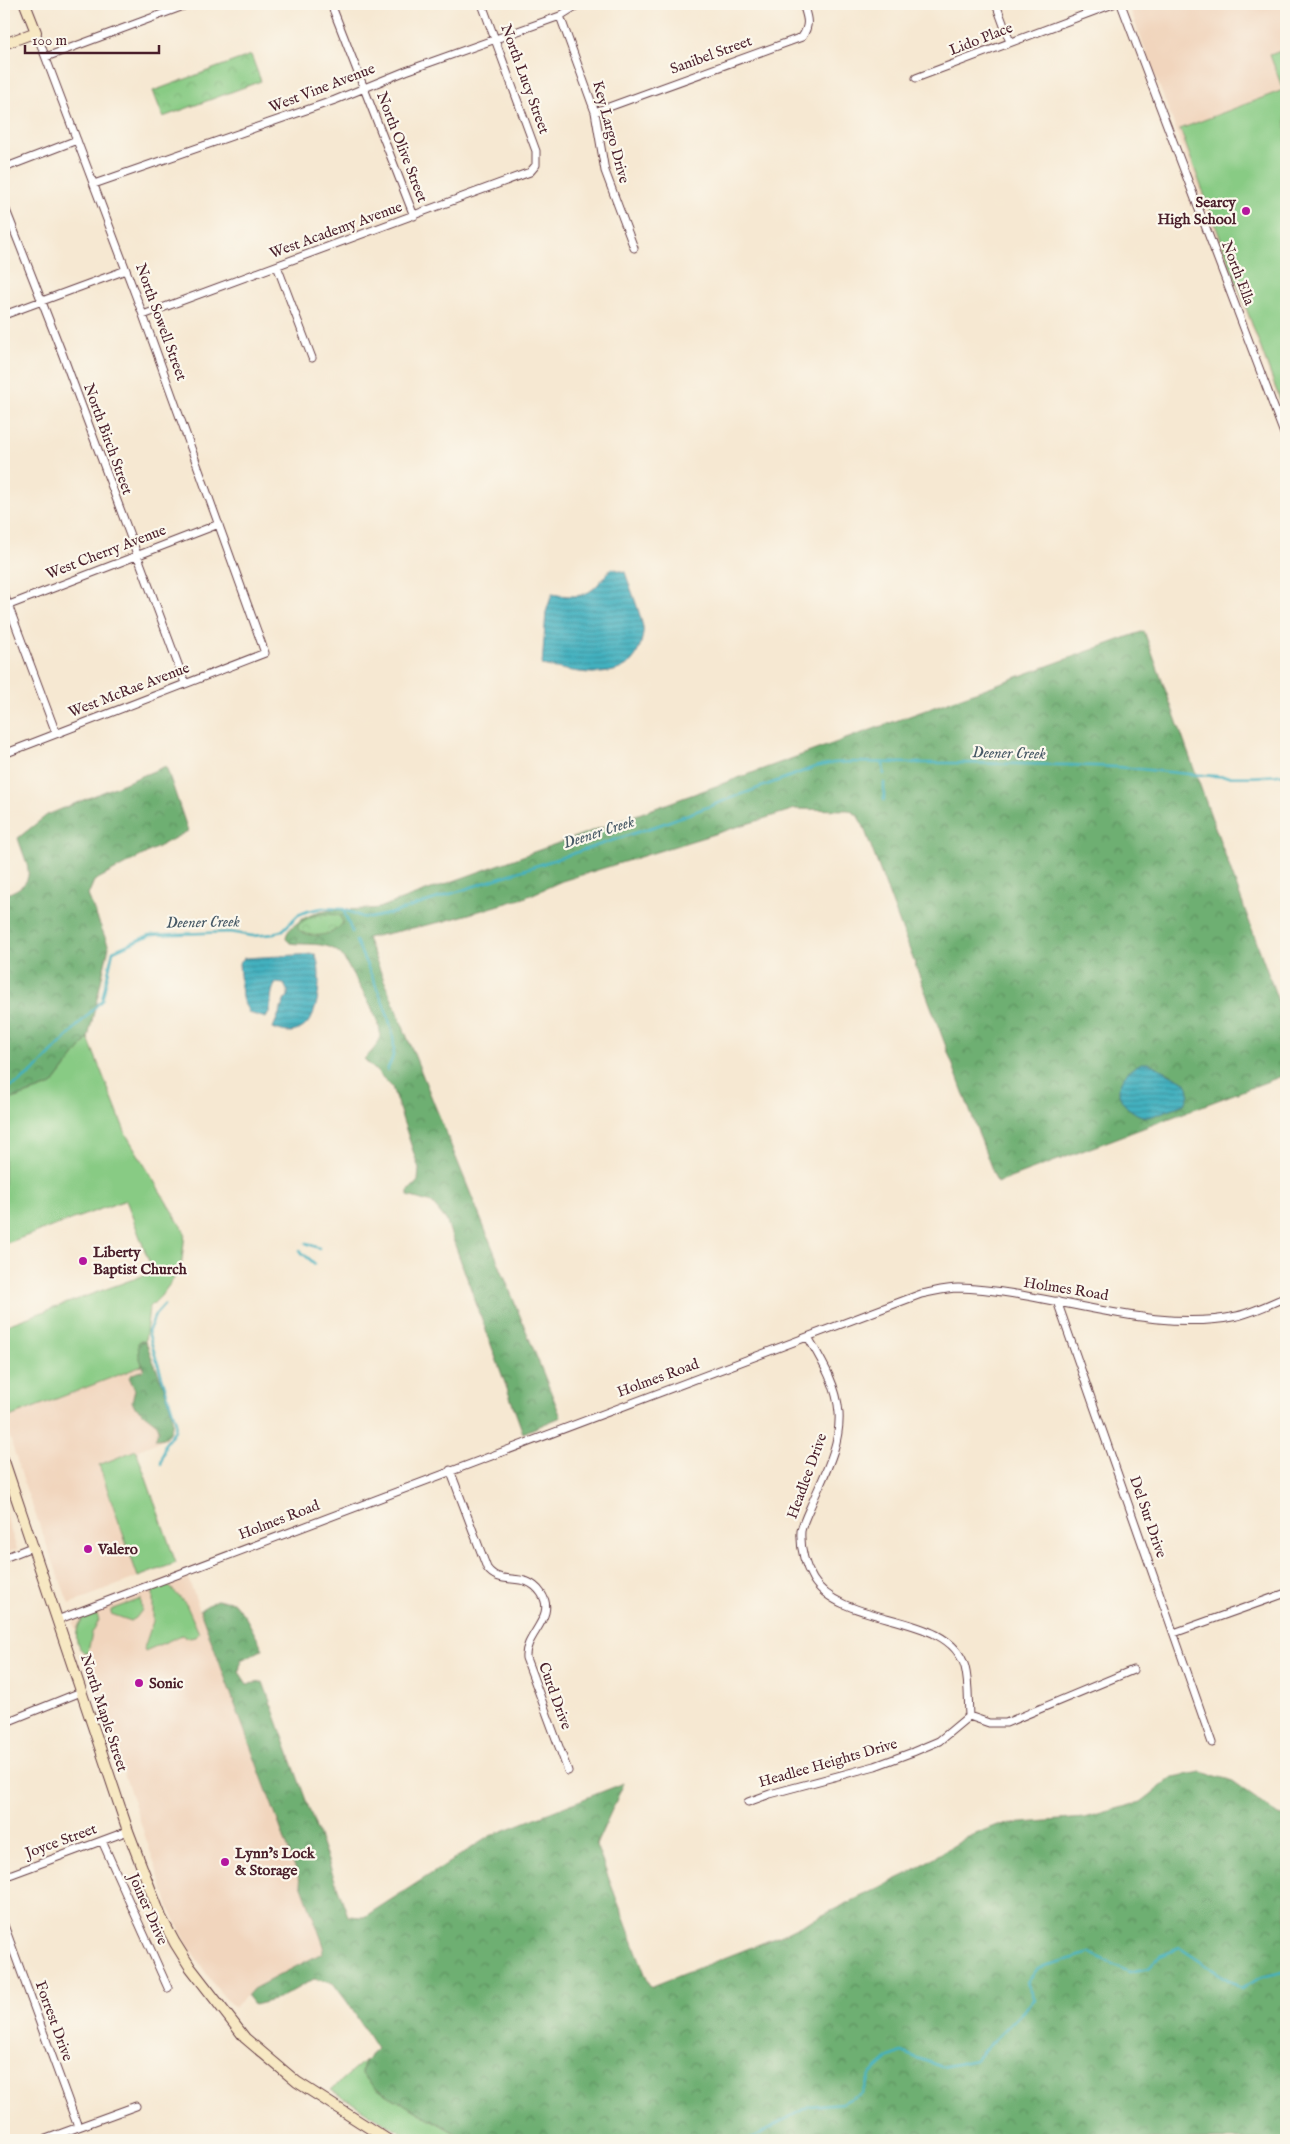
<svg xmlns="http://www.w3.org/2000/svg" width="1290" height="2144" font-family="'IM FELL English',serif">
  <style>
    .built { fill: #f1d5bd }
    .grass { fill: #88cb84; stroke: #697558 }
    .forest { fill: url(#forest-crowns); stroke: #5c674e }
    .park { fill: url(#park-crowns); stroke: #697558 }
    .water { fill: url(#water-rules); stroke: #466875 }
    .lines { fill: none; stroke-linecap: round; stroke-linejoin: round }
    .stream { stroke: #43b1bf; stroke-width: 2.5 }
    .street-casing { stroke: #643d44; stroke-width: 9 }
    .secondary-casing { stroke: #643d44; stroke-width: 12 }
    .street { stroke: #fff; stroke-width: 7 }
    .secondary { stroke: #f7e8c3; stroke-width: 10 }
    .poi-dot { fill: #b5179e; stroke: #fbf7ec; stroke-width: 2 }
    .labels { text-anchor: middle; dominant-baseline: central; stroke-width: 4.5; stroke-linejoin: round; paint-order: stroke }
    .street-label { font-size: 15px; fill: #4a1f2b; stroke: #fbf7ec }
    .poi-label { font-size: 15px; font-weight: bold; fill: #4a1f2b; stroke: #fbf7ec; text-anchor: start }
    .water-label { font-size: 16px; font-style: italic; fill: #475966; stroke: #fbf7ec }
  </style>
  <defs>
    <pattern id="forest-crowns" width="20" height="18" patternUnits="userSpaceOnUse" patternTransform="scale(1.25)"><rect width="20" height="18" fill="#6eaf72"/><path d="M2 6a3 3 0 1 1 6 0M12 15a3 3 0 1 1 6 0" fill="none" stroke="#5c8e5e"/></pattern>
    <pattern id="park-crowns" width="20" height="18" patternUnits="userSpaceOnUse" patternTransform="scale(1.25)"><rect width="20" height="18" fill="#88cb84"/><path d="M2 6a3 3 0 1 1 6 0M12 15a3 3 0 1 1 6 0" fill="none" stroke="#77ae72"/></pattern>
    <pattern id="water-rules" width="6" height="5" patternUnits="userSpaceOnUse" patternTransform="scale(1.25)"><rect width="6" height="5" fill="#43b1bf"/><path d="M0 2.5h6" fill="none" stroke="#3a8f9b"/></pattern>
  </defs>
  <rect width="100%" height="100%" fill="#fbf7ec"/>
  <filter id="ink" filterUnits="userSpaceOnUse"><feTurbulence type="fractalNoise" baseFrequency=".02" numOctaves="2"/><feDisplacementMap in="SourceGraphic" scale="10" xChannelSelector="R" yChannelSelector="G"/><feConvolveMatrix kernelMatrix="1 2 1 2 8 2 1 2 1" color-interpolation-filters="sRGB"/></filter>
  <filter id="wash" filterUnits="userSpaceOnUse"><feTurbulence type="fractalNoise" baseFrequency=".0096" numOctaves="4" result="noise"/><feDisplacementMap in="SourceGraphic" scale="20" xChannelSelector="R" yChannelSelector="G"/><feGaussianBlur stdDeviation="1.12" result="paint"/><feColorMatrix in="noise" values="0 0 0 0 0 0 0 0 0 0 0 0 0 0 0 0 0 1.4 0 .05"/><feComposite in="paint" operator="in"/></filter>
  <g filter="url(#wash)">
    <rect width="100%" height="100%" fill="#f6e8d2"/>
    <!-- built -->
    <path class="built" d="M1128 4H1286V419Z
      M142 1366 168 1438 99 1466 138 1577 69 1604 27 1492 4 1419Z
      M4 1510 17 1549 4 1554Z
      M187 1575 324 1946 322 1953 311 1960 253 1989 234 2008 214 1985 190 1949 170 1910 73 1622Z"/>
    <!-- grass -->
    <path class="grass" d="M1286 49V416L1180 129 1283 90 1270 55Z
      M88 1038 126 1134 185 1233 181 1269 161 1296 149 1308 145 1342 141 1341 142 1366 4 1419V1326L153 1272 126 1200 4 1244V1102L52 1085Z
      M136 1450 176 1563 138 1577 99 1465Z
      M168 1585 186 1604 199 1633 196 1637 189 1638 182 1635 145 1651 144 1648 153 1621V1591Z
      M141 1599 142 1610 136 1618 131 1621 111 1614V1610Z
      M89 1614 97 1615 99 1620 92 1633 88 1652 86 1653C71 1647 75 1621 89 1614Z
      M364 2061 362 2074 375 2088 468 2140H413L331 2090Z"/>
    <!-- forest -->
    <path class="forest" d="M1144 631 1286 1023V1072L1282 1076 997 1183 863 825 857 815 849 810 795 809 562 881 524 898 445 921 367 938 561 1417 523 1433 446 1220 432 1203 408 1196V1191L418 1181 419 1169 392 1087 364 1059C371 1052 380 1045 380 1034 381 1018 351 973 343 957 329 940 310 946 290 943L286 939C286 932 291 928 296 924 319 904 351 912 379 908Z
      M166 766 188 831 94 881 88 895 109 947 88 1038 52 1085 4 1102V895C41 882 27 868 18 838L47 815Z
      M141 1341 145 1342 148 1347C151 1362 196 1441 155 1439L159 1429 157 1424 134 1406 132 1401 135 1390 129 1377 132 1374 142 1371 144 1369 139 1356 138 1343Z
      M216 1600 233 1602 245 1616 263 1649 241 1660 239 1672 247 1684 263 1682 348 1916 364 1917 490 1836 624 1783 596 1845 650 1987 780 1936 907 1874 966 1838 998 1825 1084 1818 1141 1802 1173 1777 1202 1772 1230 1780 1279 1815 1286 1817V2140H468L375 2088 362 2074 364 2061 377 2049 348 2003 333 1983 314 1979 278 1999 254 2005 247 1996 253 1989 322 1953 324 1946 200 1610Z"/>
    <!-- park -->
    <path class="park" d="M251 55 261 81 163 117 153 91Z
      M321 914 339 915 343 922C336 936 309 940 298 929V926C304 919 312 916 321 914Z"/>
    <!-- water -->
    <path class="water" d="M612 568 625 572C631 590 639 609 643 627 644 634 641 643 639 649 625 686 571 671 542 665L546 612 552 594C588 599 589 595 612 568Z
      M315 954C319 963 319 971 319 981 319 1008 309 1044 273 1028L285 999 288 996V992L284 984 276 983C268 994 274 1007 266 1018L249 1013 242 998 239 963 244 958Z
      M1142 1063H1149L1185 1082C1191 1090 1190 1097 1184 1104L1150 1117C1140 1117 1135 1113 1128 1108 1109 1091 1123 1071 1142 1063Z"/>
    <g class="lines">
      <!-- stream -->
      <path class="stream" d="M883 763 884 774
        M884 783V800
        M343 909 352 932
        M356 941C368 970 394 1017 394 1048 394 1056 391 1062 387 1070
        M4 1089 18 1083 36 1069 102 1000 113 951 150 935 230 932 252 936 274 934 283 930 298 915 308 911 322 908 343 909 362 917 370 918 393 913 659 825 815 767 833 763 851 762C939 764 1029 762 1116 767 1172 771 1231 782 1286 774
        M306 1243 319 1248
        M300 1251 315 1264
        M161 1464 165 1444 175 1430 176 1422 148 1332 155 1315 164 1305
        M749 2140 809 2106 842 2103 862 2093 870 2075 890 2057 901 2052 942 2067 975 2060 1035 1999 1027 1983 1038 1968 1090 1953 1129 1972 1149 1968 1160 1956 1180 1948 1242 1989 1261 1977 1286 1971"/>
    </g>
  </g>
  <g filter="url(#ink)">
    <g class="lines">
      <defs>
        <path id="street" d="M331 4 414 216
          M996 4 1010 42
          M1121 4 1286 439
          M560 16 595 112 605 171 634 248
          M46 57 189 4
          M916 78 1113 4
          M595 112 802 37C811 24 807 17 803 4
          M4 168 77 140
          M94 184 335 100 406 71 560 16 579 4
          M4 205 62 353 185 683
          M277 266 312 358
          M4 315 126 270
          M143 315 530 172 536 165V151L482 4
          M4 594 56 733
          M4 607 219 524
          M4 754 265 653 143 315 36 32
          M1057 1301 1212 1743
          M808 1337C822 1361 837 1385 839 1413 841 1445 824 1475 812 1503 808 1512 803 1522 801 1531 800 1547 805 1565 813 1579 842 1628 949 1610 965 1667 969 1682 968 1700 969 1716
          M450 1470 487 1568C501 1588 524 1569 541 1593 558 1617 524 1634 526 1658L568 1771
          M4 1558 32 1547
          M57 1620 921 1294C933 1292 946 1288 958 1288 1046 1290 1151 1335 1237 1316 1254 1312 1270 1304 1286 1297
          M1174 1633 1286 1593
          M4 1723 81 1692
          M748 1802 770 1794 875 1766 913 1752 939 1741 969 1716 989 1723H1006L1133 1670
          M102 1841 168 1988
          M4 1877 128 1831
          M4 1925 78 2127
          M43 2140 136 2106"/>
        <path id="secondary" d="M4 44 36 32 25 4
          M4 1461 128 1831 161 1917 175 1943 190 1967 245 2038 297 2082 388 2140"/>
      </defs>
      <!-- street casing -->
      <use href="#street" class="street-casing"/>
      <!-- secondary casing -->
      <use href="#secondary" class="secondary-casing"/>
      <!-- street -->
      <use href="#street" class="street"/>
      <!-- secondary -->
      <use href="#secondary" class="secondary"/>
    </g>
  </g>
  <!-- markers -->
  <g class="poi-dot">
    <circle cx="1246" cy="211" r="5"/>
    <circle cx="83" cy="1261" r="5"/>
    <circle cx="88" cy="1549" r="5"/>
    <circle cx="139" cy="1683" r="5"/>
    <circle cx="225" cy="1862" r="5"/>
  </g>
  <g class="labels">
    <!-- street labels -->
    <g class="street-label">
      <text transform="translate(981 39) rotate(-21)">Lido Place</text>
      <text transform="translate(711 55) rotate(-20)">Sanibel Street</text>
      <text transform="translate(525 79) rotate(70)">North Lucy Street</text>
      <text transform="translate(322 88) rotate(-21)">West Vine Avenue</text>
      <text transform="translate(611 132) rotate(75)">Key Largo Drive</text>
      <text transform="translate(402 147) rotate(69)">North Olive Street</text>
      <text transform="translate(336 230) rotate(-20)">West Academy Avenue</text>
      <text transform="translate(1238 273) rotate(69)">North Ella</text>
      <text transform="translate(161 322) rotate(70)">North Sowell Street</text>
      <text transform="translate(108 439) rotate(70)">North Birch Street</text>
      <text transform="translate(106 552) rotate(-21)">West Cherry Avenue</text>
      <text transform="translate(129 690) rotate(-21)">West McRae Avenue</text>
      <text transform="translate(1066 1289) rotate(9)">Holmes Road</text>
      <text transform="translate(658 1378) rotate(-20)">Holmes Road</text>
      <text transform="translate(807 1476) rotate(-70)">Headlee Drive</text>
      <text transform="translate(1148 1517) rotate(71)">Del Sur Drive</text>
      <text transform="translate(279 1520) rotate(-21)">Holmes Road</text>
      <text transform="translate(555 1696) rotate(70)">Curd Drive</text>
      <text transform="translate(104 1713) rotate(72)">North Maple Street</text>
      <text transform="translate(828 1763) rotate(-16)">Headlee Heights Drive</text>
      <text transform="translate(61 1841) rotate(-20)">Joyce Street</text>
      <text transform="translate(148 1909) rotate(66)">Joiner Drive</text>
      <text transform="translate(54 2021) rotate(70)">Forrest Drive</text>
    </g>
    <!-- poi labels -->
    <g class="poi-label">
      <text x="1236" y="202" text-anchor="end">Searcy<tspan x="1236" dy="17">High School</tspan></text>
      <text x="93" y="1252">Liberty<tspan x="93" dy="17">Baptist Church</tspan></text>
      <text x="98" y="1549">Valero</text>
      <text x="149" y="1683">Sonic</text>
      <text x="235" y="1853">Lynn’s Lock<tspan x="235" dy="17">&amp; Storage</tspan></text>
    </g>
    <!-- water labels -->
    <g class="water-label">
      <text transform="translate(1009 754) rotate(1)">Deener Creek</text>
      <text transform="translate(599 833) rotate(-18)">Deener Creek</text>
      <text transform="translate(203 923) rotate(-1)">Deener Creek</text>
    </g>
  </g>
  <!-- margin -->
  <rect width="1290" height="2144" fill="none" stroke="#fbf7ec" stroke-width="20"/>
  <!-- scale -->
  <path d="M25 45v8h134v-8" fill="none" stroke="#4a1f2b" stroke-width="2.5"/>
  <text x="32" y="45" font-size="15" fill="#4a1f2b" stroke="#fbf7ec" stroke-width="4" paint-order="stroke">100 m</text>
</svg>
